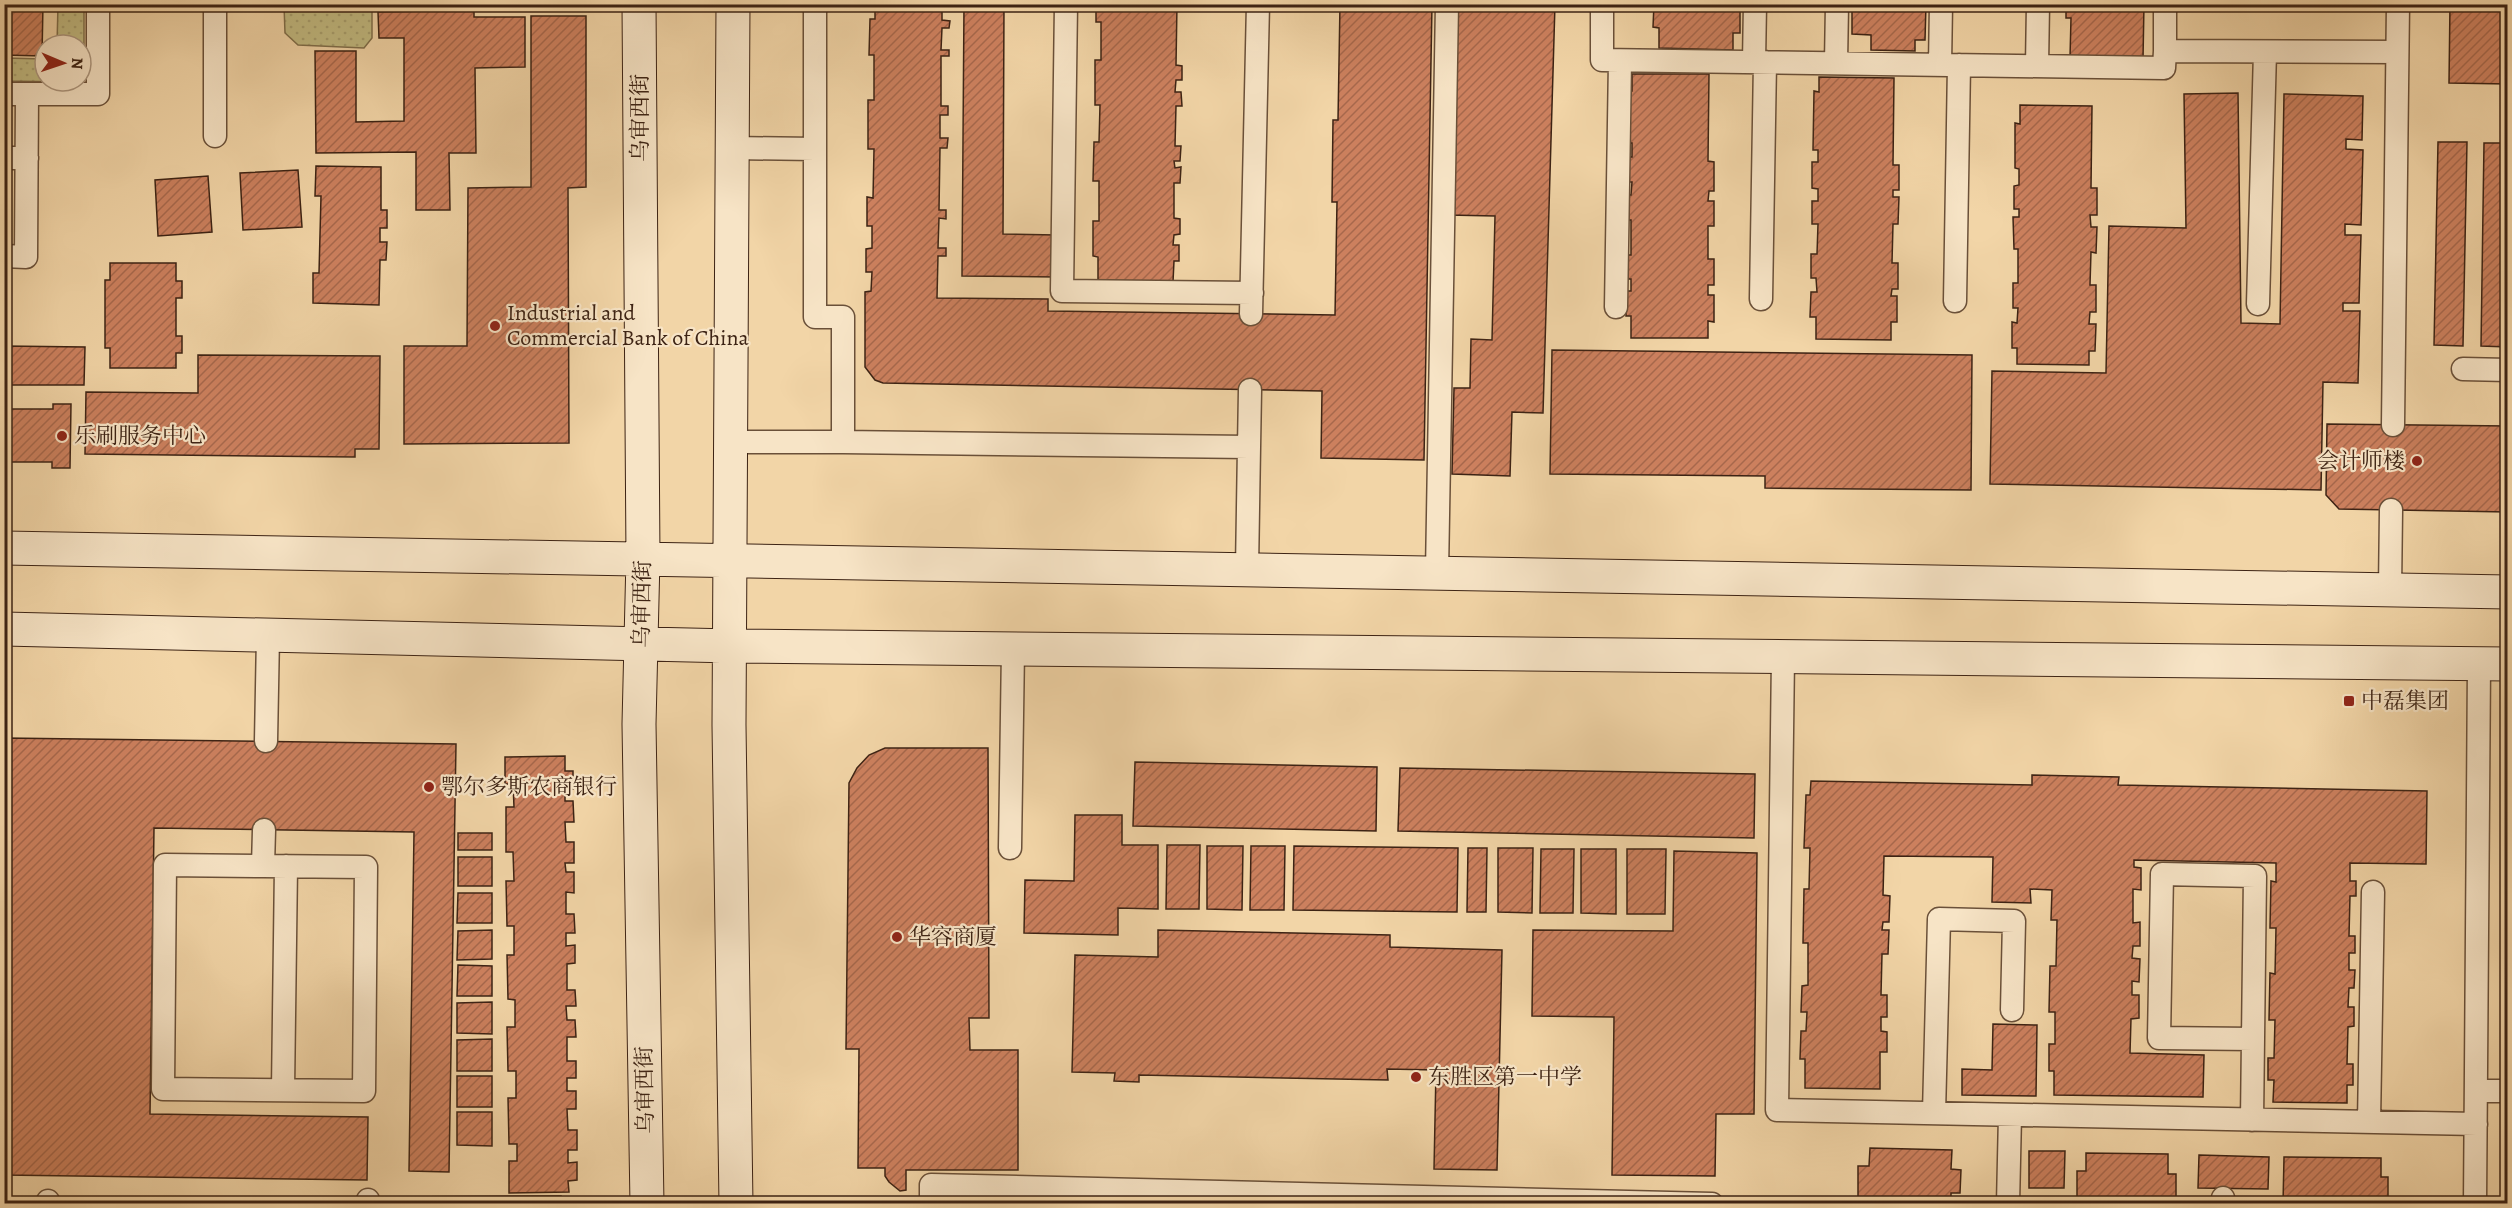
<svg xmlns="http://www.w3.org/2000/svg" width="2512" height="1208" font-family="Alegreya,'Noto Serif SC',serif">
  <style>
    .grass { fill: url(#grass-dots); stroke: #806f4b; stroke-width: 1.5 }
    .building { fill: url(#building-hatch); stroke: #3d2314; stroke-width: 1.5 }
    .lines { fill: none; stroke-linecap: round; stroke-linejoin: round }
    .lane-casing { stroke: #6a5039; stroke-width: 25 }
    .secondary-casing { stroke: #3d2314; stroke-width: 35 }
    .lane { stroke: #f7e4c6; stroke-width: 22 }
    .secondary { stroke: #f7e4c6; stroke-width: 33 }
    .poi-dot { fill: #8f2418; stroke: #f7e4c6; stroke-width: 2 }
    .labels { text-anchor: middle; dominant-baseline: central; stroke-width: 4.5; stroke-linejoin: round; paint-order: stroke }
    .street-label { font-size: 22px; fill: #3d2314; stroke: #f7e4c6 }
    .poi-label { font-size: 22px; fill: #3d2314; stroke: #f7e4c6; text-anchor: start }
  </style>
  <defs>
    <pattern id="grass-dots" width="8" height="8" patternUnits="userSpaceOnUse" patternTransform="scale(1.5)"><rect width="8" height="8" fill="#c2bb82"/><path d="M2 2h.1M6 6h.1" fill="none" stroke="#a8a06f" stroke-width="1.8" stroke-linecap="round"/></pattern>
    <pattern id="building-hatch" width="6" height="6" patternUnits="userSpaceOnUse" patternTransform="scale(1.5)"><rect width="6" height="6" fill="#cc805e"/><path d="M-1 1l2-2M0 6l6-6M5 7l2-2" fill="none" stroke="#a7684c"/></pattern>
  </defs>
  <rect width="100%" height="100%" fill="#f2d5a7"/>
  <filter id="stains"><feTurbulence type="fractalNoise" baseFrequency=".00333" numOctaves="4"/><feColorMatrix values="0 0 0 0 .2 0 0 0 0 .09 0 0 0 0 .02 0 0 0 .5 -.17"/></filter>
  <radialGradient id="worn" r=".72"><stop offset=".6" stop-color="#630" stop-opacity="0"/><stop offset="1" stop-color="#630" stop-opacity=".3"/></radialGradient>
  <!-- grass -->
  <path class="grass" d="M58 5H84V67L81 70V45H57Z
    M284 5H377L372 7V38L364 48 298 45 285 33Z
    M5 58 45 59V81H69V82L5 81Z"/>
  <!-- building -->
  <path class="building" d="M4 4H43L42 56 4 55Z
    M432 4H474V17H525V67L475 68 476 153H449L450 210H416V152L316 153 315 51H356V122L404 121V38H379L378 12 432 11Z
    M875 4H942V20L950 21 949 28H942L941 50H949V56H941V106H948V115H940V138H948L947 148H940L939 210H946V219L939 218 938 248H946V256H938L937 298 1048 299V311L1335 315 1337 202H1332L1333 120H1338L1340 4H1432L1424 460 1321 458 1322 391 883 383 875 380 865 367V292L871 291 872 272H866V249L872 248V226H867V197L873 198 874 149H868V100H874V55H869L870 19H875Z
    M964 4H1004L1003 234 1056 235V277L962 276Z
    M1096 4H1177L1176 65 1182 66V80H1176L1175 92H1181L1182 106H1176L1175 146H1181L1180 161H1174L1175 168 1181 167 1180 183H1174V218L1180 219V234L1174 235 1173 245H1179V261H1174L1173 282 1098 281V257L1093 256V221H1099V181H1093L1094 142H1099L1100 105H1095V60H1101V22H1096Z
    M1454 4H1555L1543 413 1512 412 1510 476 1452 474 1454 388H1470L1471 339 1492 340 1495 216 1448 215Z
    M1654 4H1734V8H1740V33H1733V50L1659 48V28L1653 27Z
    M1852 4H1926L1925 40H1915V51L1871 50V35L1852 34Z
    M2066 4H2144L2143 59 2070 58 2071 18H2066Z
    M2450 4H2508V84L2449 83Z
    M531 16H586V187L568 188 569 443 404 444V346H467L468 188 531 187Z
    M1632 74H1709L1708 161 1714 162V191H1709L1708 201H1714V226H1708V259H1714V285H1708V295H1714V322L1708 321V338H1631V316H1626V291H1631V279H1626V255H1631V220H1626V195H1631L1632 182H1626V157H1632V143H1627V91H1632Z
    M1819 77 1894 78 1893 165H1899V190H1893V197H1899L1898 224H1893L1892 263H1898V289H1892L1891 296H1897V322H1891V340L1816 339V317H1810L1811 292H1817L1816 278H1811V254H1817L1818 224H1812V201H1818V189L1812 188V162H1818V150H1813L1814 91 1819 92Z
    M2238 93 2241 323 2280 324 2284 94 2363 96 2362 140 2346 139V149L2363 150 2361 225 2345 224V235H2361L2359 303H2343V311H2360L2358 383 2323 382 2321 490 1990 484 1992 371 2106 373 2109 226 2186 228 2184 94Z
    M2020 105 2092 106 2091 188H2097V215H2090L2091 227H2097L2096 253 2091 252 2090 285H2096V312H2090L2089 324H2096L2095 351H2089V365L2017 364V348H2012V322L2017 323 2018 308H2013V283H2018V249H2014L2013 217H2019V209H2014V186L2019 185V169L2015 168V123L2020 124Z
    M2438 142H2467L2463 346 2434 345Z
    M2484 143H2508V347L2481 346Z
    M316 166 381 167V210H387V228H380V242H387L386 260H380L379 305 313 303V273H319L321 196H315Z
    M298 170 302 227 243 230 240 173Z
    M208 176 212 232 158 236 155 180Z
    M110 263H176V281H182V298H176V336H182V353H176V368H110V348H105V280H110Z
    M4 346 85 347 84 385H4Z
    M1552 350 1972 355 1971 490 1765 488V476L1550 474Z
    M198 355 380 356 379 449H355V457L85 454 86 392 198 393Z
    M53 404H71L70 468H52V462H8L9 468H4V409H53Z
    M2327 424 2508 426V512L2339 509 2326 495Z
    M4 738 456 744 449 1172 409 1171 414 832 154 828 150 1114 368 1117 367 1180 4 1175Z
    M885 748H988L989 1018H969L970 1050H1018V1170H906V1190L900 1191 889 1182 885 1176V1168H858L859 1049H846L849 783 857 768 869 755Z
    M565 756V771H573V789H565V801H573L574 822H565L566 842H574V863H565L566 872H574V893L566 892V914H574L575 933H566V946L575 945V963L567 964V990H575L576 1006H566L567 1020H575L576 1037H567V1061H576V1078H567V1091H576V1109H567L568 1130H577V1150H568V1163L577 1162V1180L568 1181 569 1192 509 1193V1161H517V1144H509L508 1098H516V1071H508L507 1027H515V1000L508 999 507 955H514V926H507L506 881H514L513 852H506V807H514L513 784H505V757Z
    M1135 762 1377 767 1376 831 1133 826Z
    M1400 768 1755 774 1754 838 1398 831Z
    M2032 775 2119 777 2118 785 2427 791 2426 864 2350 863V881H2356V896H2350L2349 936H2355V953H2349V970H2355L2354 988H2349L2348 1007H2354V1026L2348 1027 2347 1064H2353V1085H2347V1103L2273 1102 2274 1080H2268V1058H2274L2275 1020H2269L2270 973 2275 974 2276 928H2270L2271 881 2276 882V863L2134 860V867L2141 868V890L2133 889V923L2140 922V946H2133L2132 958 2140 959 2139 982 2132 981V995H2139V1018L2131 1019 2130 1053 2204 1055 2203 1097 2054 1095V1071H2049V1044H2055V1012H2049L2050 966H2056L2057 920H2051L2052 890 2030 889 2031 903 1992 902 1993 857 1884 856 1883 895 1890 896 1889 922H1883L1882 930H1889L1888 954H1882L1881 995H1887V1017H1881V1031L1887 1032V1052H1880V1089L1805 1088V1059H1800L1801 1031H1806L1807 1012H1801L1802 986 1808 985V943H1803L1804 889H1809L1810 848H1804L1806 795H1810L1811 781 2032 785Z
    M1075 815H1122V845H1158V909L1118 908V935L1024 933 1025 880 1074 881Z
    M458 833H492V850H458Z
    M1167 845H1200L1199 909H1166Z
    M1207 846H1243L1242 910 1207 909Z
    M1251 846H1285L1284 910H1250Z
    M1294 846 1458 848 1457 912 1293 910Z
    M1468 848H1487L1486 912H1467Z
    M1498 848H1533L1532 913 1498 912Z
    M1541 849H1574L1573 913H1540Z
    M1581 849H1616V914L1581 913Z
    M1627 849H1666L1665 914H1627Z
    M1674 851 1757 853 1754 1114H1716L1715 1176 1612 1175 1614 1017 1532 1016 1533 930 1673 931Z
    M458 857H492V886H458Z
    M458 893H492V923H457Z
    M492 930V959L457 960 458 931Z
    M1158 930 1390 935V947L1502 950 1497 1170 1434 1169 1436 1070 1387 1069 1388 1080 1139 1075V1082L1114 1081 1115 1073 1072 1072 1075 955 1158 957Z
    M458 965 492 966V996H457Z
    M492 1002V1034L457 1033V1003Z
    M1993 1024 2037 1025 2036 1096 1962 1095V1069L1992 1070Z
    M492 1039V1071H457V1040Z
    M457 1076H492V1107H457Z
    M457 1112H492V1146L457 1145Z
    M1870 1148 1952 1150 1951 1169 1961 1170 1960 1193H1951V1203L1960 1204H1858V1166H1869Z
    M2029 1151H2065L2064 1188H2029Z
    M2086 1153 2168 1154V1174H2176V1198H2168L2167 1204H2077V1171H2086Z
    M2199 1155 2269 1157 2268 1189 2198 1188Z
    M2284 1157 2381 1158V1177H2388V1204H2283Z
    M561 1196V1204H387V1197Z
    M337 1199V1204H266V1201Z"/>
  <g class="lines">
    <defs>
      <path id="lane" d="M215 4V136
        M1066 4 1062 291 1252 293
        M1602 4V60L2164 68 2165 51 2397 52
        M2165 51V4
        M1754 62 1755 4
        M1836 63 1837 4
        M1940 65 1941 4
        M2037 66 2038 4
        M4 94H98V4
        M732 148 815 149
        M4 158H27
        M4 256 26 257 27 94
        M1761 299 1765 62
        M1955 301 1959 65
        M2258 304 2265 52
        M1616 307 1620 61
        M1251 314 1258 4
        M2463 369 2508 370
        M2393 425 2398 4
        M732 442H843V317H815V4
        M843 442 1249 447 1247 569
        M1249 447 1250 390
        M1437 572 1447 4
        M2390 590 2391 510
        M1783 657 1777 1110 2476 1124
        M266 741 268 635
        M1010 848 1013 649
        M263 866 366 867 364 1091 163 1089 165 865 263 866 264 830
        M283 1090 286 866
        M2476 1091H2508
        M1934 1113 1939 919 2014 921 2012 1010
        M2252 1120 2255 876 2162 874 2159 1038 2253 1039
        M2369 1122 2373 892
        M48 1201V1204
        M368 1204V1200
        M931 1204V1185L1712 1204
        M2008 1204 2010 1115
        M2223 1204V1198
        M2475 1204 2479 664"/>
      <path id="secondary" d="M639 4 643 558 639 724 647 1204
        M733 4 729 725 736 1204
        M4 548 2508 592
        M4 629 732 646 2508 664"/>
    </defs>
    <!-- lane casing -->
    <use href="#lane" class="lane-casing"/>
    <!-- secondary casing -->
    <use href="#secondary" class="secondary-casing"/>
    <!-- lane -->
    <use href="#lane" class="lane"/>
    <!-- secondary -->
    <use href="#secondary" class="secondary"/>
  </g>
  <!-- markers -->
  <g class="poi-dot">
    <circle cx="495" cy="326" r="6"/>
    <circle cx="62" cy="436" r="6"/>
    <circle cx="2417" cy="461" r="6"/>
    <rect x="2343" y="695" width="12" height="12" rx="3"/>
    <circle cx="429" cy="787" r="6"/>
    <circle cx="897" cy="937" r="6"/>
    <circle cx="1416" cy="1077" r="6"/>
  </g>
  <g class="labels">
    <!-- street labels -->
    <g class="street-label">
      <text transform="translate(640 118) rotate(-90)">乌审西街</text>
      <text transform="translate(642 604) rotate(-89)">乌审西街</text>
      <text transform="translate(645 1090) rotate(-91)">乌审西街</text>
    </g>
    <!-- poi labels -->
    <g class="poi-label">
      <text x="507" y="313">Industrial and<tspan x="507" dy="25">Commercial Bank of China</tspan></text>
      <text x="74" y="436">乐刷服务中心</text>
      <text x="2405" y="461" text-anchor="end">会计师楼</text>
      <text x="2361" y="701">中磊集团</text>
      <text x="441" y="787">鄂尔多斯农商银行</text>
      <text x="909" y="937">华容商厦</text>
      <text x="1428" y="1077">东胜区第一中学</text>
    </g>
  </g>
  <!-- margin -->
  <rect width="2512" height="1208" fill="none" stroke="#f2d5a7" stroke-width="24"/>
  <rect x="6" y="6" width="2500" height="1196" fill="none" stroke="#3d2314" stroke-width="3"/>
  <rect x="12" y="12" width="2488" height="1184" fill="none" stroke="#3d2314" stroke-width="1.5"/>
  <!-- north arrow -->
  <g transform="translate(63 63) rotate(92)"><circle r="28" fill="#f7e4c6" stroke="#ad977f" stroke-width="1.5"/>
  <path d="M0-4.5L10 22L0 15L-10 22Z" fill="#8f2418"/>
  <text y="-9" font-size="16" font-weight="bold" text-anchor="middle" fill="#3d2314">N</text>
  </g>
  <rect width="100%" height="100%" filter="url(#stains)"/>
  <rect width="100%" height="100%" fill="url(#worn)"/>
</svg>
